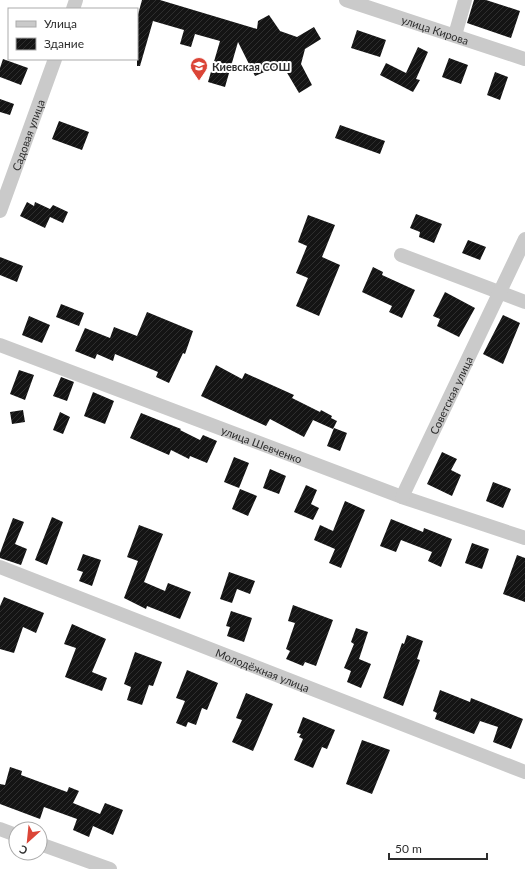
<svg xmlns="http://www.w3.org/2000/svg" width="525" height="869" font-family="Lato,sans-serif">
  <style>
    .building { fill: url(#building-hatch) }
    .lines { fill: none; stroke-linecap: round; stroke-linejoin: round }
    .minor { stroke: #cacaca; stroke-width: 14 }
    .labels { text-anchor: middle; dominant-baseline: central; stroke-width: 4; stroke-linejoin: round; paint-order: stroke }
    .street-label { font-size: 11px; fill: #2d2d2d; stroke: #fff }
    .poi-label { font-size: 11px; font-weight: bold; fill: #2d2d2d; stroke: #fff; text-anchor: start }
  </style>
  <defs>
    <pattern id="building-hatch" width="6" height="6" patternUnits="userSpaceOnUse"><rect width="6" height="6" fill="#141414"/><path d="M-1 1l2-2M0 6l6-6M5 7l2-2" fill="none" stroke="#2e2e2e"/></pattern>
  </defs>
  <rect width="100%" height="100%" fill="#fff"/>
  <!-- building -->
  <path class="building" d="M142 0H160L257 29 258 21 269 15 280 31 297 37 314 27 321 39 305 49 301 64 312 85 299 93 286 71 276 67 255 76 238 42 225 87 208 82 220 41 195 34 191 47 180 44 184 30 153 21 140 66H137V18Z
    M474 0H486L520 11 511 38 467 23Z
    M357 30 386 40 380 57 351 48Z
    M418 47 428 52 416 79 420 80 413 92 380 75 386 63 406 73Z
    M449 58 468 65 461 84 442 77Z
    M3 59 28 68 21 85 0 77V68Z
    M495 72 508 77 500 100 487 95Z
    M0 99 14 104 10 115 0 112Z
    M59 121 89 132 82 150 52 139Z
    M340 125 385 141 380 154 335 138Z
    M27 202 34 206 35 202 50 209 53 205 68 212 63 223 50 217 45 228 20 216Z
    M416 214 442 224 434 243 419 237 420 232 410 228Z
    M308 215 335 225 322 257 340 265 319 316 296 306 308 278 296 273 307 246 298 242Z
    M468 240 486 247 480 260 462 253Z
    M0 257 23 266 17 282 0 275Z
    M373 267 383 272 382 275 415 290 402 318 389 312 392 306 362 292Z
    M445 292 475 308 459 337 437 326 440 319 433 316Z
    M61 304 84 313 79 326 56 317Z
    M147 312 193 331 185 354 183 353 169 383 156 377 158 372 115 354 113 361 97 354 95 359 75 351 85 328 110 338 114 327 137 336Z
    M503 315 520 323 503 364 483 354Z
    M29 316 50 325 42 343 22 335Z
    M216 365 242 379 245 373 294 395 292 398 320 412 321 410 332 416 331 418 337 421 333 429 313 420 304 437 270 419 266 426 201 396Z
    M19 370 34 375 25 400 10 394Z
    M61 377 74 382 67 401 53 396Z
    M93 392 114 401 105 424 84 416Z
    M23 410 25 422 12 424 10 412Z
    M60 412 70 417 63 434 53 430Z
    M141 413 181 429 180 430 200 440 203 435 217 441 207 463 190 456 189 459 171 450 169 455 130 438Z
    M334 428 347 433 340 451 327 446Z
    M442 452 457 459 451 470 461 475 452 496 427 484Z
    M234 457 249 463 239 488 224 482Z
    M270 469 286 476 279 494 263 488Z
    M493 482 511 489 503 508 486 501Z
    M306 485 317 490 311 504 319 508 313 520 294 512Z
    M240 489 257 496 248 516 232 509Z
    M345 501 365 510 341 568 329 563 335 549 314 540 320 525 333 531Z
    M52 517 63 522 47 565 35 560Z
    M13 518 24 522 15 544 27 549 21 565 0 558V553Z
    M391 519 423 532 424 528 452 539 441 567 428 561 432 552 401 540 396 552 380 546Z
    M139 525 163 534 144 582 165 591 168 583 191 592 180 619 147 606 146 609 124 598 138 561 127 557Z
    M472 543 489 549 482 569 465 563Z
    M83 554 101 560 92 586 79 581 83 572 77 570Z
    M517 555 525 558V602L503 594Z
    M229 572 255 581 250 594 237 589 232 603 220 599Z
    M4 597 44 613 36 633 23 627 14 653 0 649V606Z
    M293 605 333 620 316 666 305 662 303 666 286 659 290 651 286 649 295 623 288 621Z
    M231 611 252 618 244 642 227 636 230 627 226 626Z
    M72 624 106 639 92 672 107 678 102 691 65 677 76 648 64 644Z
    M356 628 368 632 359 659 371 664 361 688 347 682 351 671 344 668 354 644 351 642Z
    M407 635 423 641 417 659 420 660 403 706 383 698 402 643 404 644Z
    M135 652 162 662 153 686 149 685 142 705 127 700 131 687 124 684Z
    M187 670 218 683 207 710 202 708 196 725 188 722 186 727 176 723 185 701 176 698Z
    M440 690 470 702 471 698 523 719 511 749 493 742 498 727 480 721 474 734 435 719 437 713 433 711Z
    M246 693 273 704 253 751 232 742 242 720 236 718Z
    M303 717 335 730 327 749 322 747 313 768 294 760 303 739 299 737 301 734 297 733Z
    M362 740 390 750 372 794 346 784Z
    M10 767 22 771 21 775 67 792 69 787 79 791 73 803 100 814 105 803 123 810 113 835 93 826 89 837 73 830 77 819 44 807 40 819 0 804V784L5 785Z"/>
  <g class="lines">
    <!-- minor -->
    <g class="minor">
      <path id="s1" d="M346 0 525 59"/>
      <path d="M73 9 76 0"/>
      <path d="M455 35 465 0"/>
      <path id="s2" d="M0 211 55 59"/>
      <path d="M401 255 525 302"/>
      <path id="s3" d="M0 345 402 497 525 538"/>
      <path id="s4" d="M402 497 525 239"/>
      <path id="s5" d="M0 567 525 772"/>
      <path d="M0 829 16 835"/>
      <path d="M40 844 110 869"/>
    </g>
  </g>
  <!-- icons -->
  <defs>
    <symbol id="school-pin" viewBox="-11 -11 22 30"><path d="M0 17L-7.5 6A9.5 9.5 0 1 1 7.5 6Z" fill="#db4537" stroke="#fff"/><path d="M0-5L7-2L0 1L-7-2ZM-4 1L0 2.5L4 1V4Q0 6-4 4Z" fill="#fff"/></symbol>
  </defs>
  <g fill-rule="evenodd">
    <use href="#school-pin" x="189" y="56" width="20" height="27"/>
  </g>
  <g class="labels">
    <!-- street labels -->
    <g class="street-label">
      <text stroke="none"><textPath href="#s1" startOffset="94">улица Кирова</textPath></text>
      <text stroke="none"><textPath href="#s2" startOffset="81">Садовая улица</textPath></text>
      <text stroke="none"><textPath href="#s4" startOffset="113">Советская улица</textPath></text>
      <text stroke="none"><textPath href="#s3" startOffset="280">улица Шевченко</textPath></text>
      <text stroke="none"><textPath href="#s5" startOffset="282">Молодёжная улица</textPath></text>
    </g>
    <!-- poi labels -->
    <g class="poi-label">
      <text x="212" y="66">Киевская СОШ</text>
    </g>
  </g>
  <!-- legend -->
  <rect x="8" y="8" width="130" height="52" fill="#ffffff" stroke="#ababab"/>
  <rect x="16" y="21" width="20" height="6" fill="#cacaca" stroke="#ababab"/>
  <text x="44" y="28" font-size="12" fill="#2d2d2d">Улица</text>
  <rect x="16" y="38" width="20" height="12" fill="url(#building-hatch)" stroke="#ababab"/>
  <text x="44" y="48" font-size="12" fill="#2d2d2d">Здание</text>
  <!-- north arrow -->
  <g transform="translate(28 841) rotate(207)"><circle r="19" fill="#ffffff" stroke="#ababab"/>
  <path d="M0-3L7 15L0 10L-7 15Z" fill="#db4537"/>
  <text y="-6" font-size="11" font-weight="bold" text-anchor="middle" fill="#2d2d2d">С</text>
  </g>
  <!-- scale -->
  <path d="M389 853v6h98v-6" fill="none" stroke="#2d2d2d" stroke-width="2"/>
  <text x="395" y="853" font-size="12" fill="#2d2d2d" stroke="#ffffff" stroke-width="3" paint-order="stroke">50 m</text>
</svg>
